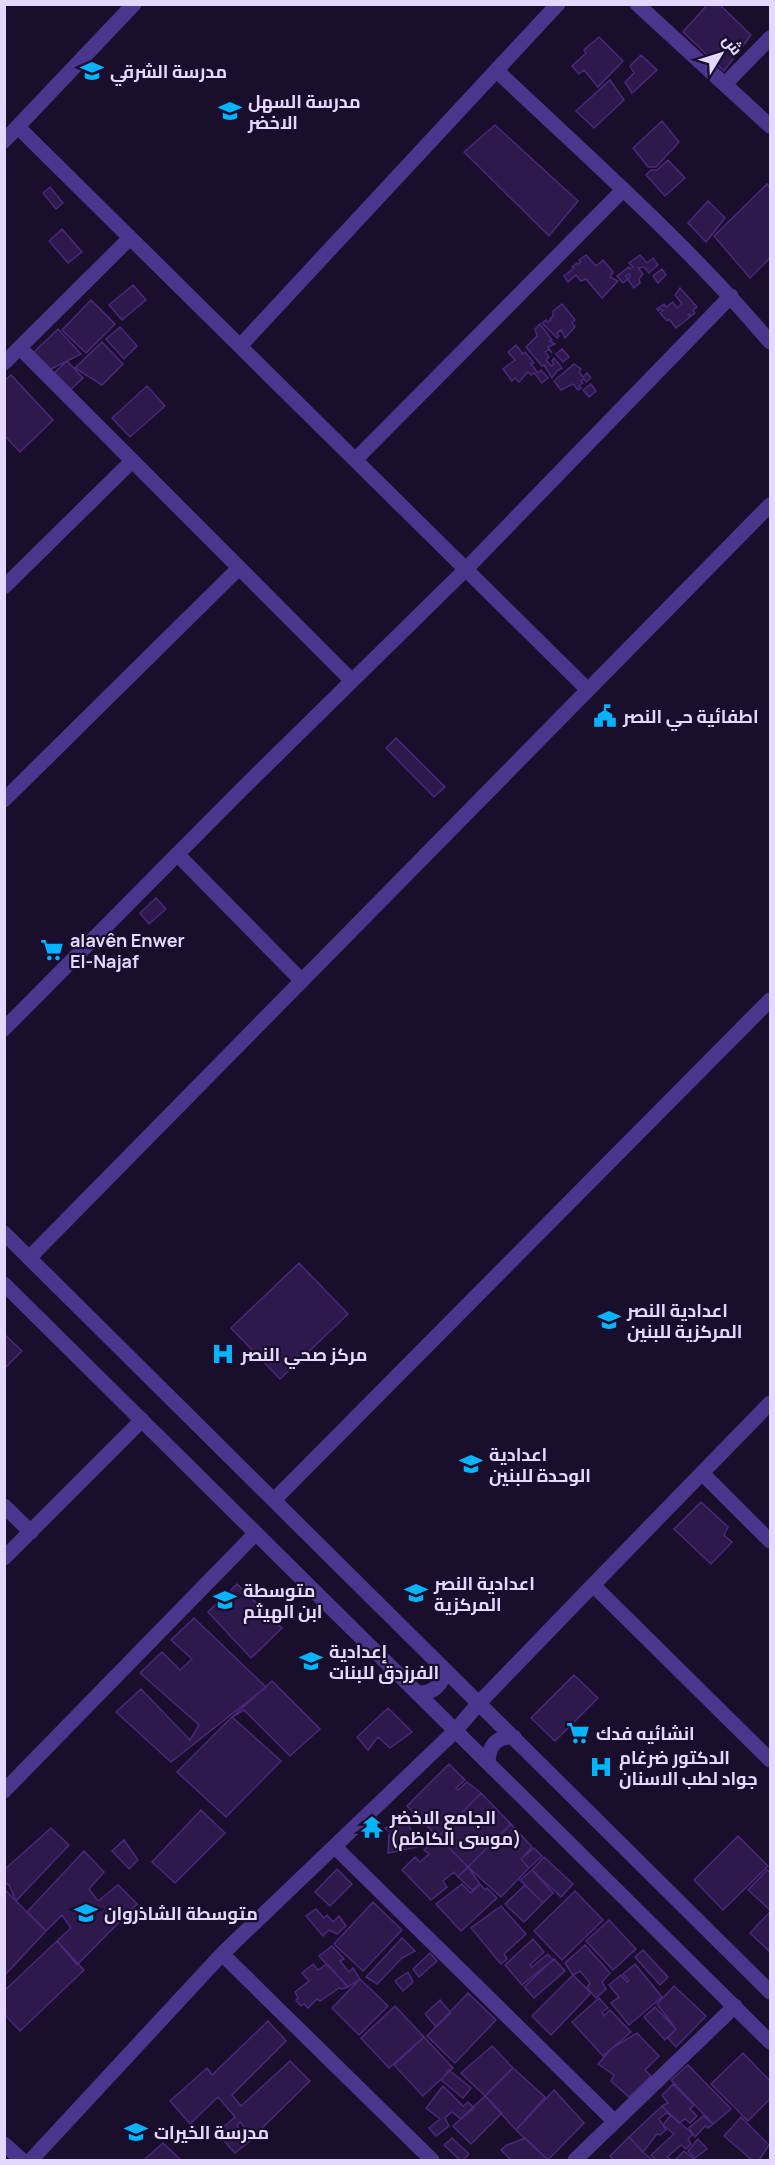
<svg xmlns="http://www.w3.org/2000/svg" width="775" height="2165" viewBox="0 0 775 2165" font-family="Manrope,Cairo,sans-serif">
	<rect width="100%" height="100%" fill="#190e2b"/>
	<path fill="#2e194d" stroke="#4a297b" stroke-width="1.5" d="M708 4H719L751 35 724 71 683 32Z
		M599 37 623 61 598 87 584 70 579 74 572 66 586 53 584 50Z
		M641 55 657 70 632 93 625 82 634 73 630 66Z
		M610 80 624 100 594 128 576 111Z
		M662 121 679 142 656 167H648L633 148Z
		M495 125 578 201 549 236 464 152Z
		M668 160 685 178 665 196 646 175 651 170H657Z
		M767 184 770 188V258L750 278 714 236Z
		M50 187 63 203 56 209 43 193Z
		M708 201 725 218 706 242 688 223Z
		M62 229 82 252 68 263 49 241Z
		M586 255 596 266 603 260 613 272 610 277 618 281 602 298 586 279 581 281 576 275 568 282 564 276 574 268 572 267 577 263 578 264 581 262 579 260Z
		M640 255 647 263 653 258 658 265 649 273 644 267 638 268 643 274 639 279 640 283 634 288 628 280 630 276 629 274 626 276 628 279 623 283 617 276 629 267 630 269 633 267 629 263Z
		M662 269 666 275 658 283 653 276Z
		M133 285 146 300 122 320 109 305Z
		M680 288 697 307 693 310 695 313 691 316 690 314 688 315 690 317 676 328 669 319 667 321 660 313 663 311 661 309 658 311 657 309 664 304 666 307 673 302 677 308 682 304 675 295Z
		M91 300 115 324 86 353 62 330Z
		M562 304 575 320 572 323 575 327 565 338 561 330 557 333 559 336 557 338 542 323 546 320 548 322 551 320 550 319 553 316V311Z
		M540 324 552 340 550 341 555 344 548 347 552 353 549 349 545 352 549 357 546 360 551 366 554 364 552 361 554 358 562 368 557 371 552 378 544 365 542 366 526 347 537 336 535 329Z
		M120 327 137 346 124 359 106 339Z
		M58 329 81 354 49 370 33 353Z
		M102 342 123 364 102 385 75 368Z
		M516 345 523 354 525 352 534 363 531 364 538 373 541 370 548 378 542 383 534 373 531 375 528 372 519 382 515 378 512 381 503 369 515 360 508 352Z
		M562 349 569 357 563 362 556 354Z
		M67 361 83 378 67 393 51 376Z
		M574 364 581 369 579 372 583 377 587 373 591 378 586 382 584 379 581 381 583 383 579 386 581 388 578 390 573 384 561 390 554 381Z
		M11 375 53 420 20 452 4 435V381Z
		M591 384 596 391 589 397 583 390Z
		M147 386 165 406 130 437 112 418Z
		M396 738 445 787 434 797 386 748Z
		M156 898 166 909 149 924 140 913Z
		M299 1263 348 1314 280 1379 231 1328Z
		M4 1334 22 1351 4 1369Z
		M701 1502 728 1527 724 1535 732 1542 711 1564 674 1529Z
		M237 1584 282 1628 251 1658 208 1612Z
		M194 1618 266 1687 171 1762 116 1712 141 1689 190 1740 199 1725 140 1673 162 1652 180 1670 192 1659 171 1640Z
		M574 1675 598 1698 555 1741 531 1718Z
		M272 1681 320 1729 290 1756 244 1710 232 1717Z
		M388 1708 412 1732 390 1748 378 1737 368 1750 357 1737Z
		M232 1717 281 1761 226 1817 177 1772Z
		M449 1764 465 1780 456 1788 458 1790 467 1782 481 1793 438 1837 407 1806Z
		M481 1793 511 1824 468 1867 438 1837Z
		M201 1810 225 1833 175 1883 152 1862Z
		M408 1822 417 1847 388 1853 389 1834 385 1828Z
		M511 1824 532 1847 521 1859 529 1868 501 1897 468 1867Z
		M51 1828 69 1845 16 1901 9 1885 4 1882V1870Z
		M738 1836 768 1866 723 1910 694 1880Z
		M438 1837 468 1867 458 1877 454 1872 443 1881 447 1887 431 1900 402 1870 415 1857 420 1862 429 1854 424 1850Z
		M124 1840 138 1860 129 1869 112 1851Z
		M534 1848 542 1856 529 1868 521 1859Z
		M84 1851 104 1872 89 1889 98 1901 118 1885 137 1904 77 1965 57 1941 71 1928 62 1915 46 1931 27 1912Z
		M544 1857 573 1884 561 1897 532 1870Z
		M468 1867 480 1884 472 1890 458 1877Z
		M337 1869 352 1884 330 1906 315 1892Z
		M532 1870 553 1893 543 1903 520 1880Z
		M767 1870 770 1872V1910L748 1890Z
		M462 1884 471 1893 480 1884 485 1890 487 1888 497 1898 461 1931 436 1904Z
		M525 1885 543 1903 524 1922 505 1904Z
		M4 1889 46 1931 4 1976Z
		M575 1891 603 1920 562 1960 534 1931Z
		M373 1902 402 1930 363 1971 334 1944Z
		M501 1906 526 1934 504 1954 507 1959 501 1964 471 1928Z
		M316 1909 324 1918 327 1915 333 1922 339 1916 346 1926 337 1934 329 1930 323 1936 306 1916Z
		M770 1912V1950L769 1951 750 1933Z
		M609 1920 636 1949 613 1970 586 1941Z
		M402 1938 415 1951 402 1958 377 1984 366 1977Z
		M533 1939 544 1952 530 1965 532 1967 548 1954 553 1960 522 1985 505 1965Z
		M57 1941 84 1970 20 2031 4 2014V1991Z
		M585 1945 610 1973 602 1982 606 1989 596 1998 587 1988 590 1983 580 1971 573 1975 565 1963Z
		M332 1946 344 1959 340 1961 349 1972 353 1968 360 1979 348 1987 319 1956Z
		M643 1950 668 1977 660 1985 635 1957Z
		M430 1953 437 1961 419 1977 413 1969Z
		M554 1959 565 1971 534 1998 524 1987Z
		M313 1964 318 1970 327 1964 348 1987 342 1989 339 1988 320 2001 317 1999 308 2008 304 2004 301 2006 296 2000 298 1998 295 1992 309 1981 302 1973Z
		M635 1964 662 1997 629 2025 611 2003 619 1997 609 1985 621 1975 627 1982 629 1981 623 1974Z
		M408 1972 413 1982 403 1991 395 1981Z
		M573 1975 591 1993 551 2035 532 2016Z
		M360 1979 388 2006 359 2035 332 2008Z
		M674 1986 706 2016 676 2047 668 2038 676 2029 657 2004Z
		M468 1993 496 2020 455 2063 427 2036Z
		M599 1998 608 2008 602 2012 604 2016 610 2010 631 2032 603 2056 572 2022Z
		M440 2000 451 2013 436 2027 425 2014Z
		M395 2006 424 2037 389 2068 361 2038Z
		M655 2007 676 2029 665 2040 644 2017Z
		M268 2021 286 2041 232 2095 241 2106 290 2061 310 2081 253 2137 240 2122 237 2126 250 2141 235 2153 217 2133 235 2117 218 2097 190 2124 170 2101 207 2068 212 2075Z
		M637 2033 659 2056 645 2070 651 2076 629 2097 611 2081 614 2075 598 2064 612 2048Z
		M424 2037 453 2068 423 2096 394 2065Z
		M492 2046 513 2068 485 2096 461 2073Z
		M743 2053 770 2081V2099L748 2121 711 2084Z
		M688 2065 731 2109 713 2124 671 2080Z
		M513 2068 545 2097 516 2130 485 2096Z
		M449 2070 471 2088 463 2098 441 2080Z
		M673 2084 694 2105 690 2109 697 2116 690 2123 685 2119 679 2123 662 2106 668 2103 662 2095Z
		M443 2086 463 2106 468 2102 474 2108 461 2119 452 2112 445 2118 449 2126 436 2136 429 2128 440 2119 426 2108Z
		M554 2090 584 2123 548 2160 516 2130Z
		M485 2096 502 2113 471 2144 453 2126Z
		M662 2106 671 2115 666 2113 659 2119 666 2130 660 2135 657 2134 643 2152 629 2137Z
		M671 2115 693 2134 688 2139 691 2144 686 2149 681 2145 667 2157 672 2160H656L651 2155 674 2134 663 2125Z
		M703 2116 713 2124 708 2128 705 2126 695 2137 689 2128Z
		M741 2117 769 2145 759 2160H752L724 2136Z
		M629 2137 643 2152 652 2160H614L610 2156Z
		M452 2138 469 2154 463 2160H460L444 2145Z
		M525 2138 548 2160H511L501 2150 507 2145Z
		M698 2139 707 2149 695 2158 688 2151Z
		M163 2143 181 2160H144Z
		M684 2151 695 2160H675Z"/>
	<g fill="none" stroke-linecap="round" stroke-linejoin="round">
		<path stroke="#4b368d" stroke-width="15" d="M637 4 770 126
			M497 71C590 159 687 244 770 342
			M725 84 770 38
			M18 127 588 690
			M4 141 134 4
			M240 346 558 4
			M20 348 352 681
			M4 363 130 238
			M355 460 623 190
			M4 587 132 461
			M4 800 239 568
			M177 854 302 981
			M4 1029 242 789 466 569 731 296
			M29 1258 770 505
			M702 1473 770 1541
			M274 1500 770 1000
			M4 1506 31 1532
			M4 1558 142 1420
			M593 1585 770 1760
			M4 1791 256 1533
			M335 1847 614 2121
			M222 1954 432 2160
			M4 2144 22 2160
			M31 2160 222 1954 455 1731 479 1703 593 1585 770 1403
			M575 2160 735 2006"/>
		<path stroke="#4b368d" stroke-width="15" d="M4 1233 770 1992
			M4 1284 770 2042
			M417 1693C433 1694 445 1684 443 1668
			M488 1762C489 1746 496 1736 514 1737"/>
	</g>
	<defs>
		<g id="school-bare" transform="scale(1.8)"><path d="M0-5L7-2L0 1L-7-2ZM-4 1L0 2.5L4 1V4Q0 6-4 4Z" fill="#04b4ff" stroke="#190e2b" stroke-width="2.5" paint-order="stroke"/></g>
		<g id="civic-bare" transform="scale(1.8)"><path d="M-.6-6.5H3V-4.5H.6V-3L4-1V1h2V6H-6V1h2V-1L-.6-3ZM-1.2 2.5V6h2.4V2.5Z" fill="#04b4ff" stroke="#190e2b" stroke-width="2.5" paint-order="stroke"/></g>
		<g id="supermarket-bare" transform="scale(1.8)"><path d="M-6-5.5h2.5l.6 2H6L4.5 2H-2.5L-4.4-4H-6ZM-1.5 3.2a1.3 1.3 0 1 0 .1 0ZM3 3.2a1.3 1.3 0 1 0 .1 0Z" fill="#04b4ff" stroke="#190e2b" stroke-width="2.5" paint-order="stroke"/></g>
		<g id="hospital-bare" transform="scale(1.8)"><path d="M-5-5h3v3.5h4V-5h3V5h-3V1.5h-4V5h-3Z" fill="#04b4ff" stroke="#190e2b" stroke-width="2.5" paint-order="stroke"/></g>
		<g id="temple-bare" transform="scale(1.8)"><path d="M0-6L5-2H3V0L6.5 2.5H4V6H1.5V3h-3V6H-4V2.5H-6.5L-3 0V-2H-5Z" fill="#04b4ff" stroke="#190e2b" stroke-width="2.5" paint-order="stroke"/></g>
	</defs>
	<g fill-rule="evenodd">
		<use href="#school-bare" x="92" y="71"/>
		<use href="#school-bare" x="230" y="111"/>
		<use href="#civic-bare" x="605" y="716"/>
		<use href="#supermarket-bare" x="52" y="950"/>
		<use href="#school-bare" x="609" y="1320"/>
		<use href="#hospital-bare" x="223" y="1354"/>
		<use href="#school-bare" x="471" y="1464"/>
		<use href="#school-bare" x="416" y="1593"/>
		<use href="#school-bare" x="225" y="1600"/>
		<use href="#school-bare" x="311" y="1661"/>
		<use href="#supermarket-bare" x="578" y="1733"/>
		<use href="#hospital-bare" x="601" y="1767"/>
		<use href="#temple-bare" x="372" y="1827"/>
		<use href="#school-bare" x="86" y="1913"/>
		<use href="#school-bare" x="136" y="2132"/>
	</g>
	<g text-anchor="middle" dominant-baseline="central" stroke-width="4.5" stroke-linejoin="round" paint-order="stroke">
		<g font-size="18" font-weight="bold" fill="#e4d8ff" stroke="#190e2b" text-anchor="start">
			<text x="110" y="71">مدرسة الشرقي</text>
			<text x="248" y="101">مدرسة السهل<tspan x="248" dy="21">الاخضر</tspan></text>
			<text x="623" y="716">اطفائية حي النصر</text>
			<text x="70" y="940">alavên Enwer<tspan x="70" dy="21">El-Najaf</tspan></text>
			<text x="627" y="1310">اعدادية النصر<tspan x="627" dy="21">المركزية للبنين</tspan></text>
			<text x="241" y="1354">مركز صحي النصر</text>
			<text x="489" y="1454">اعدادية<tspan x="489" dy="21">الوحدة للبنين</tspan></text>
			<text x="434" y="1583">اعدادية النصر<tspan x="434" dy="21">المركزية</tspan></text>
			<text x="243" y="1590">متوسطة<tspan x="243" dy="21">ابن الهيثم</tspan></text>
			<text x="329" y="1651">إعدادية<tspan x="329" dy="21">الفرزدق للبنات</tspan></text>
			<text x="596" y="1733">انشائيه فدك</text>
			<text x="619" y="1757">الدكتور ضرغام<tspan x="619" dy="21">جواد لطب الاسنان</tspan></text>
			<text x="390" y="1817">الجامع الاخضر<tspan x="390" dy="21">(موسى الكاظم)</tspan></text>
			<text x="104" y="1913">متوسطة الشاذروان</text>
			<text x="154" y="2132">مدرسة الخيرات</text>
		</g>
	</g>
	<rect width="775" height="2165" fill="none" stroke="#e4d8ff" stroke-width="12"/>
	<g transform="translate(721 54) rotate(52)" stroke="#190e2b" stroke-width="4.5" paint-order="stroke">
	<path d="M0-4.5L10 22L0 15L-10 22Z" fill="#e4d8ff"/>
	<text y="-9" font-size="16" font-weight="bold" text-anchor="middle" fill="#e4d8ff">ش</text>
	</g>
</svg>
